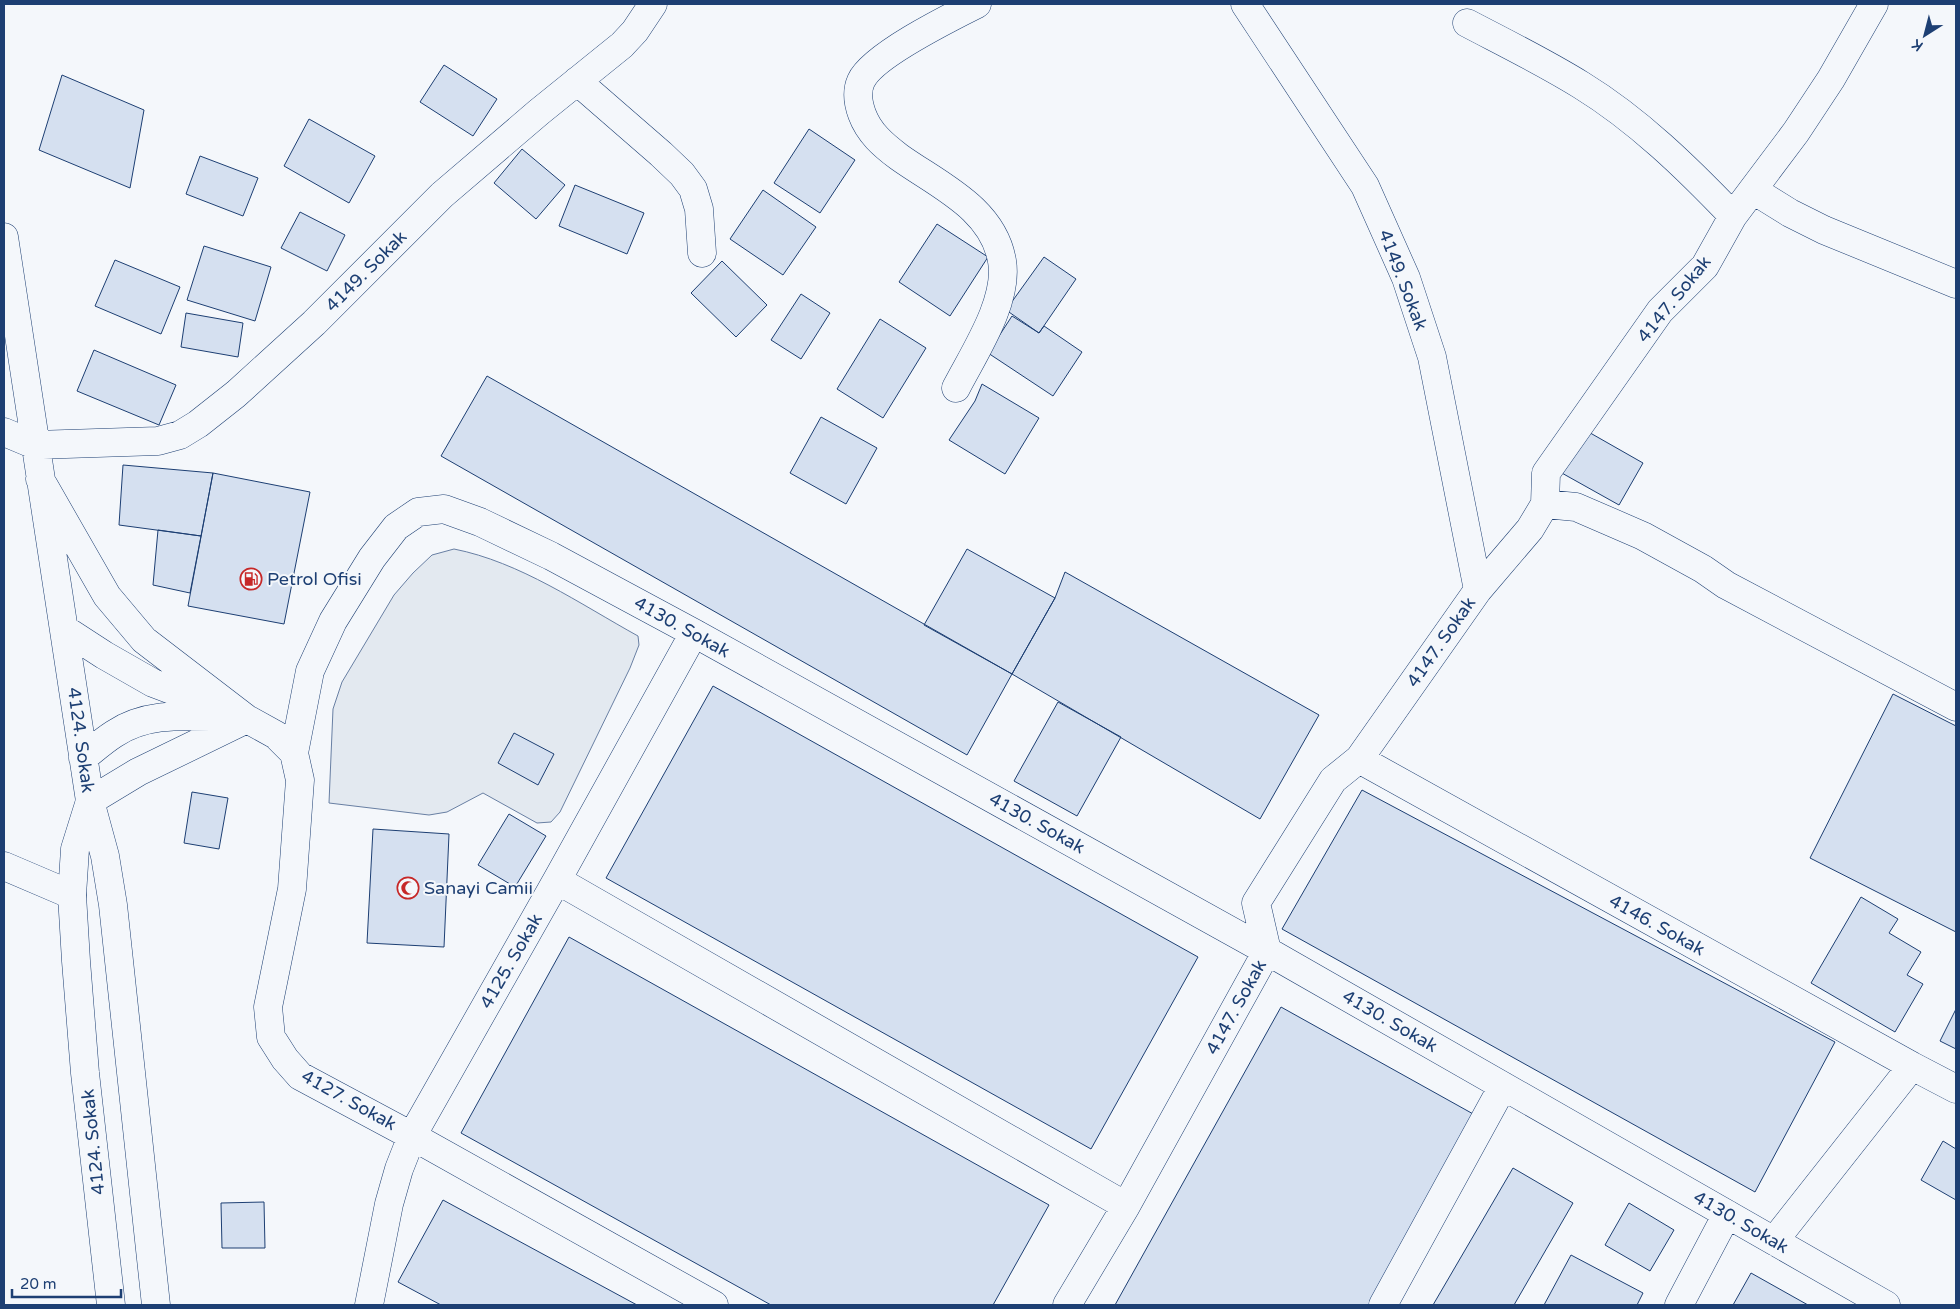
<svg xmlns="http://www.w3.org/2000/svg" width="1960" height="1309" viewBox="0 0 1960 1309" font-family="'Varela Round',sans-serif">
	<rect width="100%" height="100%" fill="#f4f7fb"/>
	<path fill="#e3e9f0" stroke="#687fa3" d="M454 549C520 562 580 604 638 636L639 645 630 668 560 812 551 822 537 823 483 793 447 812 429 815 329 803 333 709 342 682 394 595 413 573 432 555Z"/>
	<path fill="#d5e0f0" stroke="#1d3f73" d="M444 65 497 99 473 136 420 102Z
		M62 75 144 110 130 188 39 150Z
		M309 119 375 156 349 203 284 166Z
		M809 129 855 160 820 213 774 183Z
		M522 149 565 185 536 219 494 183Z
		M200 156 258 178 243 216 186 194Z
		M575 185 644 213 627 254 559 226Z
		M763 190 816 227 783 275 730 239Z
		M300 212 345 235 327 271 281 248Z
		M937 224 988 257 950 316 899 282Z
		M204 246 271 267 255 321 187 300Z
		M1044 257 1076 279 1039 333 1006 310Z
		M115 260 180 287 161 334 95 306Z
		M722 261 767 305 736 337 691 293Z
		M801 294 830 313 801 359 771 340Z
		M186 313 243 323 238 357 181 347Z
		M1012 316 1039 333 1044 326 1082 352 1053 396 988 353Z
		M880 319 926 348 883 418 837 389Z
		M94 350 176 385 159 425 77 391Z
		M487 376 1012 674 967 755 441 456Z
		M982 384 1039 418 1005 474 949 440 975 401Z
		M821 417 877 448 846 504 790 473Z
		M1585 430 1643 463 1619 505 1560 472Z
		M123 465 213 473 201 536 119 525Z
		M213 473 310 492 284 624 188 606Z
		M158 530 201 536 190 593 153 585Z
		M967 549 1055 598 1012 674 924 625Z
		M1065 572 1319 715 1260 819 1012 674 1055 598Z
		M713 686 1198 957 1091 1149 606 878Z
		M1893 694 1956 726V932L1810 858Z
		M1058 702 1121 737 1077 816 1014 781Z
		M514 733 554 754 538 785 498 763Z
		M1362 790 1835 1042 1755 1192 1282 929Z
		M192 792 228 798 219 849 184 843Z
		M509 814 546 836 515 887 478 865Z
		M373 829 449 834 444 947 367 943Z
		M1861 897 1898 919 1889 933 1921 952 1907 975 1923 984 1895 1032 1811 983Z
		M569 937 1049 1205 993 1305H771L461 1133Z
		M1281 1007 1475 1115 1369 1305H1115Z
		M1956 1009V1049L1940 1041Z
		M1943 1141 1956 1149V1200L1921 1180Z
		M1513 1168 1573 1203 1514 1305H1433Z
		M443 1200 637 1305H441L398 1282Z
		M264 1202 265 1248H222L221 1203Z
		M1629 1203 1674 1230 1650 1271 1605 1245Z
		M1571 1255 1643 1293 1637 1305H1544Z
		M1751 1273 1808 1305H1733Z"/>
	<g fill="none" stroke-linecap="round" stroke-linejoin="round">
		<g stroke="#1d3f73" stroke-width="29">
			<path id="minor" d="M1245 4 1365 186 1406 278 1432 357 1478 590
				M1467 23C1505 43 1544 62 1581 85 1638 120 1687 168 1733 216
				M577 81 661 154 682 174 693 189 699 209 702 253
				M1753 190 1790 213 1824 230 1956 284
				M4 237 90 801 138 772 247 719
				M956 388C974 353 1009 301 1002 261 993 208 938 185 899 157 883 145 869 133 862 114 858 103 856 92 861 81 872 56 951 17 977 4
				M4 432 35 445 158 441 180 435 198 424 236 394 314 323 442 195 539 112 622 45 635 31 653 4
				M40 479 107 596 144 640 247 719 276 735 294 753 300 780 292 889 268 1007 271 1037 285 1059 300 1076 412 1136 714 1305
				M1545 504 1576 507 1643 536 1703 569 1726 585 1956 707
				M64 629 104 655 153 683 219 708
				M294 753 310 671 333 621 372 558 396 527 418 512 444 509 480 522 551 556 694 633 1267 951 1886 1305
				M83 758C93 750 103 741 114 734 147 712 185 716 223 717
				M1359 759 1912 1066 1956 1089
				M4 866 72 895
				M557 880 1126 1206
				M1774 1241 1912 1066
				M369 1305 389 1204 399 1169 412 1136 557 880 694 633
				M1067 1305 1126 1206 1267 951 1256 903 1333 780 1359 759 1478 590 1530 529 1545 504 1546 473 1660 311 1705 266 1733 216 1796 132 1831 79 1874 4
				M1383 1305 1503 1086
				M1679 1305 1727 1214"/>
		</g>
		<g stroke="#1d3f73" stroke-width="29">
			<path id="major" d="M90 801 105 856 113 905 156 1305
				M90 801 75 849 72 895 76 961 85 1073 111 1305"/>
		</g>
		<use href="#minor" stroke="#f4f7fb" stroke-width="28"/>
		<use href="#major" stroke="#f4f7fb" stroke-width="28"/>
	</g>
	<defs>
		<g id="fuel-ring" transform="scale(1.125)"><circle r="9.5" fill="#f4f7fb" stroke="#c62828" stroke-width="1.5"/><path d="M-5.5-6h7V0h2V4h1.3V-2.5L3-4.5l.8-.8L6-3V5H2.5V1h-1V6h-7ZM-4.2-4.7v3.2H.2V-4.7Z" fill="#c62828"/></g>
		<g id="mosque-ring" transform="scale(1.125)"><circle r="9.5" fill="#f4f7fb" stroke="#c62828" stroke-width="1.5"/><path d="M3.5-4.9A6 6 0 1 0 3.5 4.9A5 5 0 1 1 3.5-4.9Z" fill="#c62828"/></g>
	</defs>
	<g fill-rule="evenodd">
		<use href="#fuel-ring" x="251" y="579"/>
		<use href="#mosque-ring" x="408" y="888"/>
	</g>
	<g text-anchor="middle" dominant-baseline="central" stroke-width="4" stroke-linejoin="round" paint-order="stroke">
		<g font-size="18" fill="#1d3f73" stroke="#f4f7fb">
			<text transform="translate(366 271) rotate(-45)">4149. Sokak</text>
			<text transform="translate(1403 280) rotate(69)">4149. Sokak</text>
			<text transform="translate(1674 299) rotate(-51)">4147. Sokak</text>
			<text transform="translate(682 627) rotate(29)">4130. Sokak</text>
			<text transform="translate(1441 642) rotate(-55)">4147. Sokak</text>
			<text transform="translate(81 740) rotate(82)">4124. Sokak</text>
			<text transform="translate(1037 823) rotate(29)">4130. Sokak</text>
			<text transform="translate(1657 925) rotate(29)">4146. Sokak</text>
			<text transform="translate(511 961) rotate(-60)">4125. Sokak</text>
			<text transform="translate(1236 1007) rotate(-61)">4147. Sokak</text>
			<text transform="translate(1390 1021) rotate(30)">4130. Sokak</text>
			<text transform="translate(349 1100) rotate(29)">4127. Sokak</text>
			<text transform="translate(93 1142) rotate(-96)">4124. Sokak</text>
			<text transform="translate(1741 1222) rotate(30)">4130. Sokak</text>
		</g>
		<g font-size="18" fill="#1d3f73" stroke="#f4f7fb" text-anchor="start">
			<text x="267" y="579">Petrol Ofisi</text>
			<text x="424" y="888">Sanayi Camii</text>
		</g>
	</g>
	<rect width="1960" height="1309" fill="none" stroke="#1d3f73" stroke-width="10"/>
	<g transform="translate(1925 35) rotate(216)" stroke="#f4f7fb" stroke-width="4" paint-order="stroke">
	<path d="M0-4L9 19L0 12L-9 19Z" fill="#1d3f73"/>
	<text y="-8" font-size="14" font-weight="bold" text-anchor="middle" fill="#1d3f73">K</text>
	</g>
	<path d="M12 1289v8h109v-8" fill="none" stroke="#1d3f73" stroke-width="2.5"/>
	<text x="20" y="1289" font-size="15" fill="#1d3f73" stroke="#f4f7fb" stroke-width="4" paint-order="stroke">20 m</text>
</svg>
